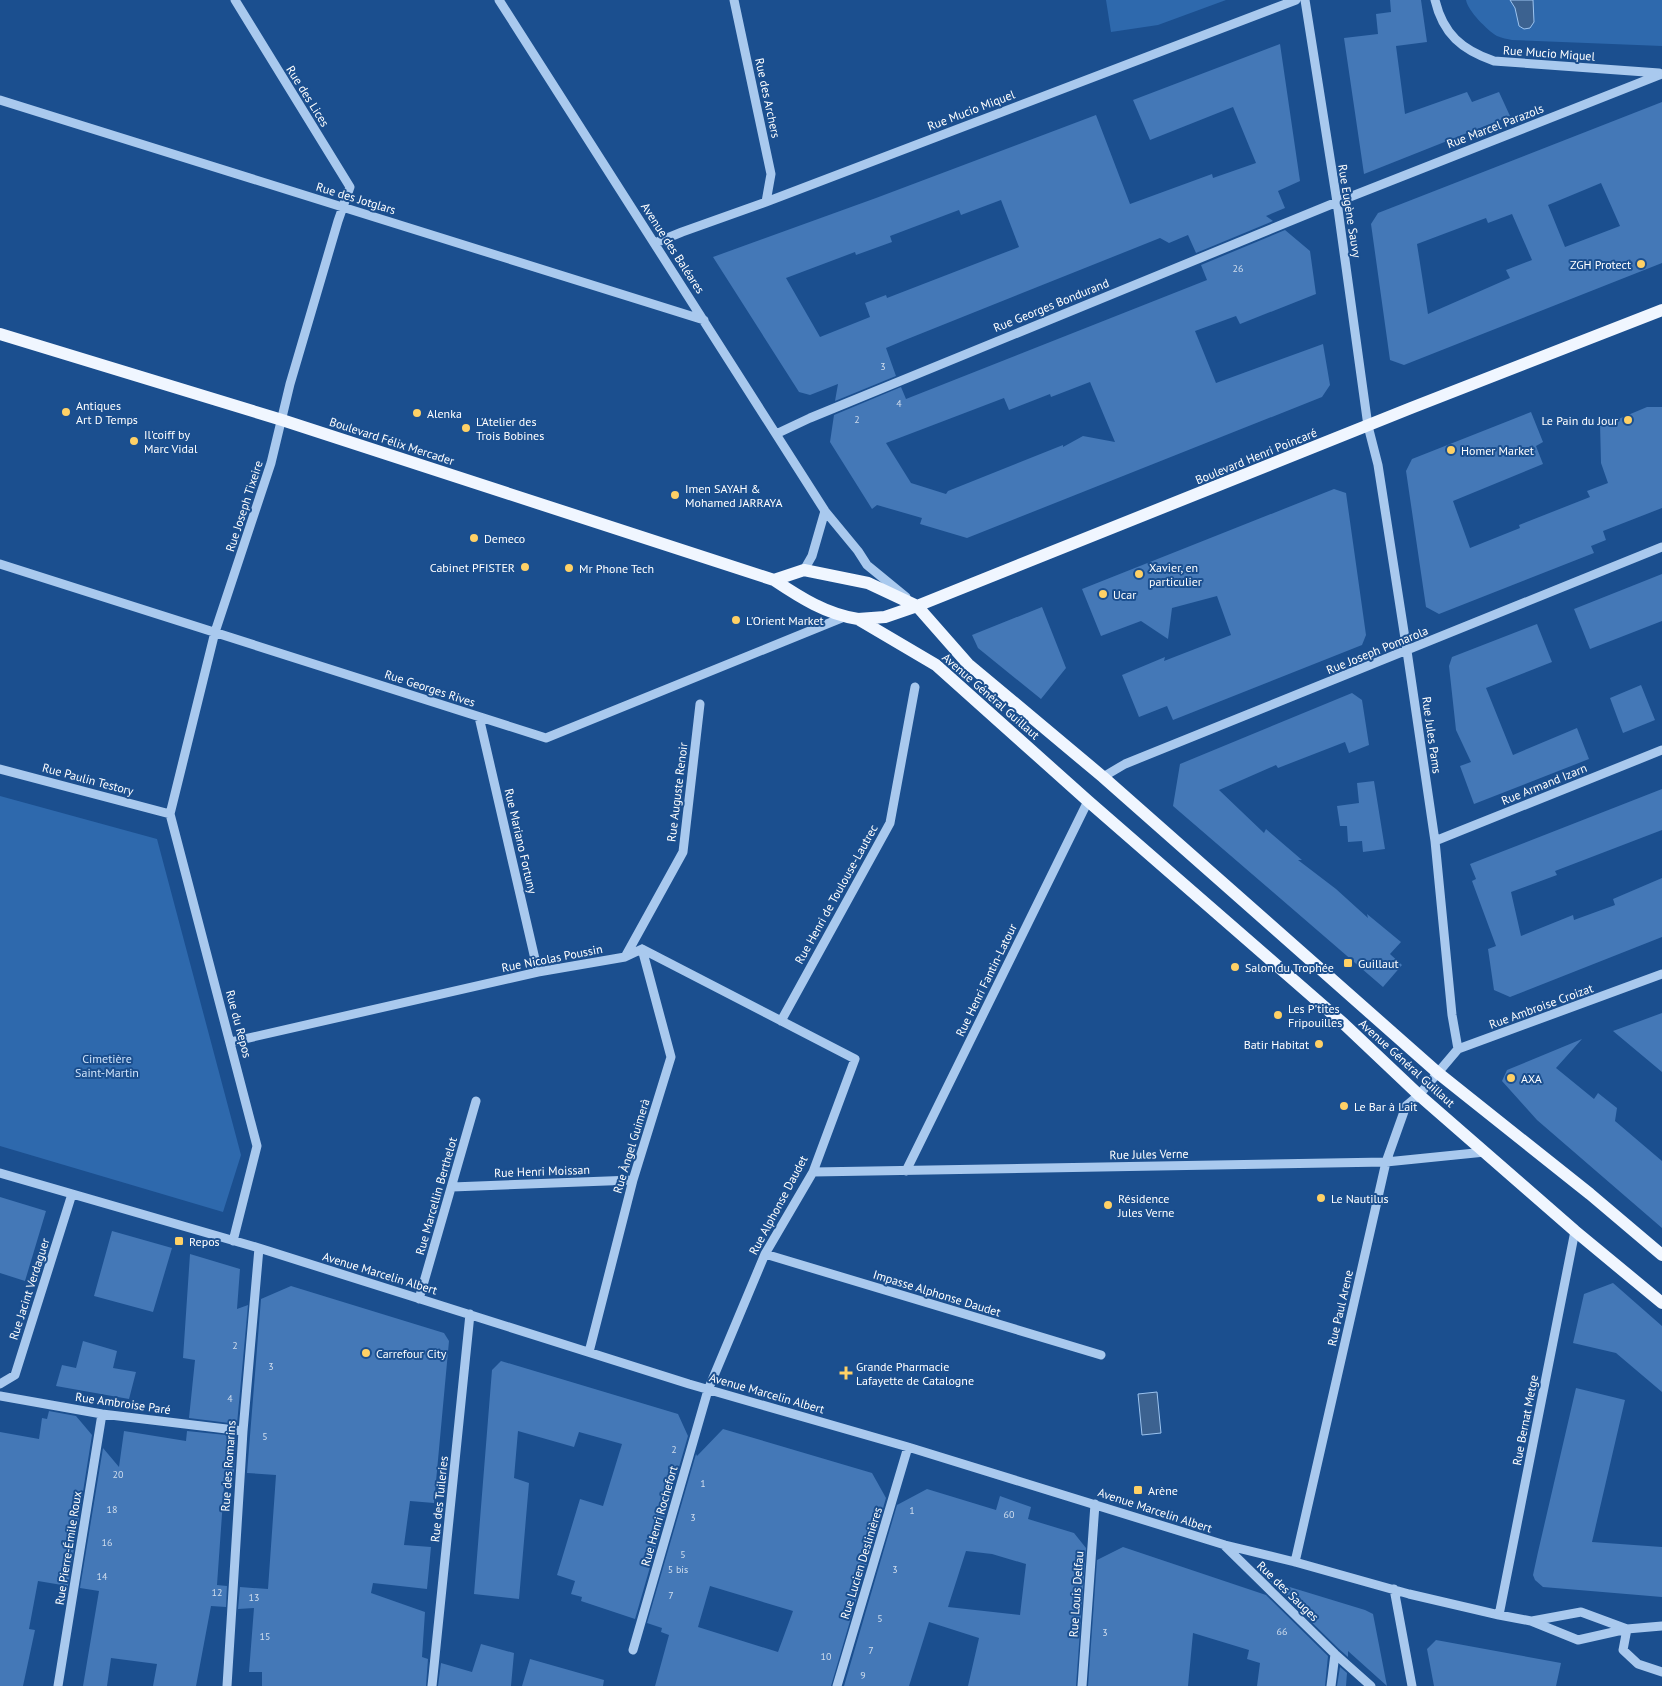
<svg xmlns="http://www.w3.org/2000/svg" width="1662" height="1686" viewBox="0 0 1662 1686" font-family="'PT Sans',sans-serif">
	<rect width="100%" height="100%" fill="#1b4f8f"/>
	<path fill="#2e69ad" d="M1106 0H1226L1158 25 1111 32Z
		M1466 0H1662V46L1512 40C1508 39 1501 38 1497 36 1487 30 1468 11 1466 0Z
		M0 796 157 839 241 1155 223 1212 0 1146Z"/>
	<path fill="#3c6290" stroke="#9cc4f0" d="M1510 0H1533L1534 22 1530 28 1524 29 1519 26 1515 8Z
		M1157 1392 1161 1433 1142 1435 1138 1394Z"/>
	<path fill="#4478b7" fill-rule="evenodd" d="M1390 0H1421L1427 42 1396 46 1405 114 1467 92 1472 102 1499 92 1510 116 1364 174 1344 38 1378 34 1376 14 1391 12Z
		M1280 44 1300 181 1278 191 1285 208 1266 216 1273 221 1196 253 1188 235 1169 243 1160 238 905 340 886 348 896 376 835 401 838 384 810 395 799 392 713 257 876 198 1096 115 1130 204 1212 174 1213 178 1256 163 1233 107 1150 140 1133 100ZM1001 200 1019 247 887 298 886 295 865 303 870 317 820 337 786 278 855 252 856 255 892 242 890 236 959 210 961 215Z
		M1662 102V263L1404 365 1390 360 1371 224 1378 213ZM1601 183 1620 226 1565 247 1548 205ZM1512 214 1532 260 1506 270 1510 278 1428 314 1417 244 1486 218 1488 223Z
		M1285 230 1310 251 1316 294 1240 324 1236 316 1195 331 1216 383 1323 344 1330 385 1322 397 967 538 920 524 922 518 877 505 872 509 830 442 834 415 901 387 906 399 1207 280 1201 265ZM1090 382 1115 442 1083 436 1063 447V445L948 491 946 494 911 483 886 443 1004 398 1009 410 1050 394 1051 397Z
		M1647 407H1662V508L1603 531 1606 540 1591 546 1594 553 1439 614 1426 607 1406 471 1412 459 1531 412 1543 442 1536 446 1543 464 1453 501 1470 548 1520 528 1519 525 1590 497 1587 491 1608 483 1601 463 1600 423H1609Z
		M1334 489 1346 493 1366 635 1362 645 1173 720 1167 706 1139 717 1122 675 1165 657 1164 661 1231 635 1217 596 1172 608 1168 639 1141 621 1101 636 1082 589Z
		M1662 574V621L1590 649 1574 609Z
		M1042 607 1066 668 1041 699 978 648 972 635Z
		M1537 624 1552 662 1486 688 1513 755 1577 728 1589 759 1474 804 1460 766 1471 762 1456 730 1449 666 1452 657Z
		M1641 685 1655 720 1623 733 1610 698Z
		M1352 693 1362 700 1369 745 1349 753 1345 742 1278 768 1276 765 1219 790 1264 833 1266 829 1302 860H1298L1336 889 1368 918 1367 914 1401 942 1390 954 1402 965 1383 987 1173 806 1180 764Z
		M1374 781 1385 849 1363 852 1362 841 1348 842 1347 826H1340L1337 806 1359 803 1357 783Z
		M1662 789V830L1555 871 1557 875 1511 892 1521 936 1573 915 1574 920 1615 905 1613 899 1662 878V937L1510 997 1494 990 1488 949 1496 946 1472 881 1476 879 1470 864Z
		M1662 1013V1072L1613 1031Z
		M1582 1039 1556 1068 1594 1099 1598 1093 1617 1108 1615 1121 1662 1161V1228L1537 1120 1502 1081 1507 1070Z
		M0 1197 46 1211 25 1281 0 1273Z
		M112 1231 172 1248 153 1312 94 1296Z
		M190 1254 240 1269 237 1309 248 1305 237 1424 189 1418 195 1360 183 1358Z
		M1613 1283 1662 1326V1392L1616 1353 1573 1343 1584 1294Z
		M291 1286 444 1333 449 1341 434 1503 410 1501 404 1545 431 1547 427 1589 373 1583 371 1593 425 1612 422 1657 428 1659 426 1686H262V1672H249L254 1608 238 1609 240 1587 268 1589 276 1475 247 1473 261 1299Z
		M83 1341 117 1351 113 1368 136 1372 129 1399 56 1386 62 1365 76 1368Z
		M501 1361 678 1414 688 1436 635 1619 581 1601 582 1597 571 1594 575 1581 557 1575 580 1499 603 1506 622 1444 579 1432 574 1447 518 1431 514 1478 529 1483 519 1599 474 1594 492 1370Z
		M1576 1388 1625 1400 1592 1542 1662 1547V1597L1543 1587 1535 1580 1533 1575 1538 1552Z
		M49 1411 76 1416 92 1435 68 1586 38 1581 29 1629 35 1630 23 1686H0V1432L39 1439 42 1418 47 1419Z
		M723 1429 872 1473 886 1498 831 1686H655L669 1635 661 1632 662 1628 647 1623 696 1454 697 1456ZM710 1586 793 1611 778 1652 698 1627Z
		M124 1431 186 1441 187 1431 236 1436 234 1473 225 1472 217 1585 227 1586 226 1607 211 1606 196 1686H153L157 1664 111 1658 107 1686H83L99 1591 80 1588 103 1448 119 1467Z
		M927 1489 996 1510 1000 1496 1031 1507 1028 1519 1074 1533 1086 1548 1076 1686H968L979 1638 929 1622 909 1686H844L897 1505ZM966 1551 992 1554 1026 1564 1020 1615 948 1607Z
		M1123 1547 1266 1595 1328 1656 1325 1686H1257L1260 1663 1247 1659 1249 1650 1193 1633 1188 1686H1088L1097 1560Z
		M1270 1581 1365 1610 1373 1614 1387 1686 1348 1651V1657L1339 1649 1293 1604 1298 1606Z
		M1436 1640 1561 1663 1556 1686H1434L1427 1649Z
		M481 1644 514 1653 511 1686H438L441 1663 472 1672Z
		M530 1659 604 1680 603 1686H522Z
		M1340 1667 1347 1673 1346 1686H1337Z"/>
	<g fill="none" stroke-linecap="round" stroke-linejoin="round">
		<path stroke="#a9c9ee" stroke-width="9" d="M499 0 825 511 858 551 867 565 906 597
			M734 0 771 174 766 202
			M1305 0 1337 202 1368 426 1378 465 1407 651 1435 841 1452 1015 1458 1049
			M1435 0C1443 34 1462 50 1494 61L1659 73
			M0 100 704 320
			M655 243 682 232 766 202 1296 0
			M776 434 810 418 1337 202 1662 74
			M0 564 546 738 844 617
			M804 570 812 556 825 511
			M479 717 538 972
			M0 769 170 814
			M1103 777 1125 764 1662 547
			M1435 841 1662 750
			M625 957 683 852 700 704
			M781 1021 890 823 915 687
			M231 1042 538 972 625 957 642 949
			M906 1171 1088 801
			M813 1172 1386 1162 1485 1152
			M0 1173 259 1248 689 1384 908 1447 1225 1545 1295 1562 1409 1594 1499 1615 1531 1621 1578 1640 1627 1629 1662 1626
			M452 1187 633 1180
			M233 1241 257 1146 170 814 215 632 271 463 290 384 338 221 350 187 235 0
			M765 1254 1101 1355
			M419 1299 476 1101
			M589 1352 633 1180 671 1057 642 949
			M0 1384 15 1375 72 1194
			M0 1396 102 1414 243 1431
			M1225 1546 1335 1654 1371 1686
			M1295 1562 1386 1162 1406 1106 1419 1095 1458 1049 1662 974
			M1394 1589 1412 1686
			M1499 1615 1575 1231
			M1532 1621 1581 1612 1627 1629
			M1627 1629 1623 1650 1638 1664 1662 1672
			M633 1650 708 1390 765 1254 813 1172 855 1059 642 949
			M58 1686 102 1414
			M227 1686 243 1431 259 1248
			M432 1686 470 1314
			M837 1686 908 1447
			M1082 1686 1095 1504
			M1331 1686 1335 1654"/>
		<path stroke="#f0f6ff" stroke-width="12" d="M0 334 282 420 774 580C801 598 826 614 858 619L936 665 1088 801 1344 1024 1419 1095 1575 1231 1662 1303
			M774 580 804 570 868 583 917 606 968 664 1103 777 1438 1073 1590 1194 1662 1255
			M858 619 885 617 917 606 1411 408 1662 310"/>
	</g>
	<g fill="#ffd166" stroke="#1b4f8f" stroke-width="2">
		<circle cx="1641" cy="264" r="5"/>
		<circle cx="66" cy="412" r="5"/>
		<circle cx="417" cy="413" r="5"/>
		<circle cx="1628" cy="420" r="5"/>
		<circle cx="466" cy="428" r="5"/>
		<circle cx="134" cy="441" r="5"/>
		<circle cx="1451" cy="450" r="5"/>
		<circle cx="675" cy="495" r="5"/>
		<circle cx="474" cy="538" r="5"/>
		<circle cx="525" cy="567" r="5"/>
		<circle cx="569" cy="568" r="5"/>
		<circle cx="1139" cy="574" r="5"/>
		<circle cx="1103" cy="594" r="5"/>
		<circle cx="736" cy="620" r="5"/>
		<rect x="1343" y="958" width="10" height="10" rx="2.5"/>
		<circle cx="1235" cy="967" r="5"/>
		<circle cx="1278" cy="1015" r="5"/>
		<circle cx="1319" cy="1044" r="5"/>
		<circle cx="1511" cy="1078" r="5"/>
		<circle cx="1344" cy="1106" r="5"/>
		<circle cx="1321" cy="1198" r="5"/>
		<circle cx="1108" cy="1205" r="5"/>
		<rect x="174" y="1236" width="10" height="10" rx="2.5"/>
		<circle cx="366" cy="1353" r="5"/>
		<path d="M843.5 1365.5h5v5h5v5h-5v5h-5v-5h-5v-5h5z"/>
		<rect x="1133" y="1485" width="10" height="10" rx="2.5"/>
	</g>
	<g text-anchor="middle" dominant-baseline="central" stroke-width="4" stroke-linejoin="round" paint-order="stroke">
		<g font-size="10" fill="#d0dded">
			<text x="1238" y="268">26</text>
			<text x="883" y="366">3</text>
			<text x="899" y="403">4</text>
			<text x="857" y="419">2</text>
			<text x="235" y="1345">2</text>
			<text x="271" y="1366">3</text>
			<text x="230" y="1398">4</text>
			<text x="265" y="1436">5</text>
			<text x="674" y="1449">2</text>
			<text x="118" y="1474">20</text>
			<text x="703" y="1483">1</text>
			<text x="112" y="1509">18</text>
			<text x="912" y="1510">1</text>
			<text x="1009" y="1514">60</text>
			<text x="693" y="1517">3</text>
			<text x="107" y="1542">16</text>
			<text x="683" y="1554">5</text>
			<text x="678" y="1569">5 bis</text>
			<text x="895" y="1569">3</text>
			<text x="102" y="1576">14</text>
			<text x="217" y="1592">12</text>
			<text x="671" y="1595">7</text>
			<text x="254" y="1597">13</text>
			<text x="880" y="1618">5</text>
			<text x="1282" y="1631">66</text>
			<text x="1105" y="1632">3</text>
			<text x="265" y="1636">15</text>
			<text x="871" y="1650">7</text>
			<text x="826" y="1656">10</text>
			<text x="863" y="1675">9</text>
		</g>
		<g font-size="12" fill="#fff" stroke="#1b4f8f">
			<text transform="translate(1549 53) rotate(4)">Rue Mucio Miquel</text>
			<text transform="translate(308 96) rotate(58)">Rue des Lices</text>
			<text transform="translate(768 98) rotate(78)">Rue des Archers</text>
			<text transform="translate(971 110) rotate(-21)">Rue Mucio Miquel</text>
			<text transform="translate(1495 126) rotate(-21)">Rue Marcel Parazols</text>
			<text transform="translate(356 198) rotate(17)">Rue des Jotglars</text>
			<text transform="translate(1350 211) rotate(81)">Rue Eugène Sauvy</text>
			<text transform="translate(673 248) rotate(57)">Avenue des Baléares</text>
			<text transform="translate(1051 305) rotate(-22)">Rue Georges Bondurand</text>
			<text transform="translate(392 441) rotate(18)">Boulevard Félix Mercader</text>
			<text transform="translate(1256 456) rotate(-22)">Boulevard Henri Poincaré</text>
			<text transform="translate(244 506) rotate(-72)">Rue Joseph Tixeire</text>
			<text transform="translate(1377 650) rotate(-22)">Rue Joseph Pomarola</text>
			<text transform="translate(430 688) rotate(18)">Rue Georges Rives</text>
			<text transform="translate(991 696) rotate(41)">Avenue Général Guillaut</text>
			<text transform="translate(1432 735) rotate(82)">Rue Jules Pams</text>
			<text transform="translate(88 779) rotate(15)">Rue Paulin Testory</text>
			<text transform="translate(1544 784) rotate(-22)">Rue Armand Izarn</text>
			<text transform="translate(677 792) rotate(-83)">Rue Auguste Renoir</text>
			<text transform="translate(521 841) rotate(77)">Rue Mariano Fortuny</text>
			<text transform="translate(836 894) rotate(-61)">Rue Henri de Toulouse-Lautrec</text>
			<text transform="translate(552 958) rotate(-11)">Rue Nicolas Poussin</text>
			<text transform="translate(986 980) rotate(-64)">Rue Henri Fantin-Latour</text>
			<text transform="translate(1541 1006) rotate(-20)">Rue Ambroise Croizat</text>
			<text transform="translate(239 1024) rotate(75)">Rue du Repos</text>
			<text transform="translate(1407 1063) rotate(42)">Avenue Général Guillaut</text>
			<text transform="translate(631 1146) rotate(-73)">Rue Àngel Guimerà</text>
			<text transform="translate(1149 1154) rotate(-1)">Rue Jules Verne</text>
			<text transform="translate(542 1171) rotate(-2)">Rue Henri Moissan</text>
			<text transform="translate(436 1196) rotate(-74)">Rue Marcellin Berthelot</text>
			<text transform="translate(778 1205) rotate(-62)">Rue Alphonse Daudet</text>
			<text transform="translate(380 1273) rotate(17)">Avenue Marcelin Albert</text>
			<text transform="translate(29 1289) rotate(-72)">Rue Jacint Verdaguer</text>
			<text transform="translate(937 1293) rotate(17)">Impasse Alphonse Daudet</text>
			<text transform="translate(1340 1308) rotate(-77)">Rue Paul Arene</text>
			<text transform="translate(767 1393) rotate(16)">Avenue Marcelin Albert</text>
			<text transform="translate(123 1403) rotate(8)">Rue Ambroise Paré</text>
			<text transform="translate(1525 1420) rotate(-79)">Rue Bernat Metge</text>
			<text transform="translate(228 1466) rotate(-86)">Rue des Romarins</text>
			<text transform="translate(439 1499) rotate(-84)">Rue des Tuileries</text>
			<text transform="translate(1155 1510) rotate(18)">Avenue Marcelin Albert</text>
			<text transform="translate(659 1516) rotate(-74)">Rue Henri Rochefort</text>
			<text transform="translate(68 1548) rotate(-81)">Rue Pierre-Émile Roux</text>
			<text transform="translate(861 1563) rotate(-73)">Rue Lucien Deslinières</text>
			<text transform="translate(1288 1591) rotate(44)">Rue des Sauges</text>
			<text transform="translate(1076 1594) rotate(-86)">Rue Louis Delfau</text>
		</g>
		<g font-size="12" fill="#fff" stroke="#1b4f8f" text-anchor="start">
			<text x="1631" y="264" text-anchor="end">ZGH Protect</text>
			<text x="76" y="405">Antiques<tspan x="76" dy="14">Art D Temps</tspan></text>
			<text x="427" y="413">Alenka</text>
			<text x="1618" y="420" text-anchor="end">Le Pain du Jour</text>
			<text x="476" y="421">L'Atelier des<tspan x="476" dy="14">Trois Bobines</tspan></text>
			<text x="144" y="434">Il'coiff by<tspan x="144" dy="14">Marc Vidal</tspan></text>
			<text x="1461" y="450">Homer Market</text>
			<text x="685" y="488">Imen SAYAH &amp;<tspan x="685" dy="14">Mohamed JARRAYA</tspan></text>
			<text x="484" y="538">Demeco</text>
			<text x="515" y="567" text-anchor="end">Cabinet PFISTER</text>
			<text x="1149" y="567">Xavier, en<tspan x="1149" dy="14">particulier</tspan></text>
			<text x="579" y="568">Mr Phone Tech</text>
			<text x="1113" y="594">Ucar</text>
			<text x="746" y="620">L'Orient Market</text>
			<text x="1358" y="963">Guillaut</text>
			<text x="1245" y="967">Salon du Trophée</text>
			<text x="1288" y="1008">Les P'tites<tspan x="1288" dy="14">Fripouilles</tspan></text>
			<text x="1309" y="1044" text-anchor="end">Batir Habitat</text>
			<text x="1521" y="1078">AXA</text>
			<text x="1354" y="1106">Le Bar à Lait</text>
			<text x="1118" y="1198">Résidence<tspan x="1118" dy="14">Jules Verne</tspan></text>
			<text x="1331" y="1198">Le Nautilus</text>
			<text x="189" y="1241">Repos</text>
			<text x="376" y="1353">Carrefour City</text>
			<text x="856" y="1366">Grande Pharmacie<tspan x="856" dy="14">Lafayette de Catalogne</tspan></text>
			<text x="1148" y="1490">Arène</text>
		</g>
		<g font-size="12" fill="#cfe3fa" stroke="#1b4f8f">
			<text x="107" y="1058">Cimetière<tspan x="107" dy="14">Saint-Martin</tspan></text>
		</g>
	</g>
</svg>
